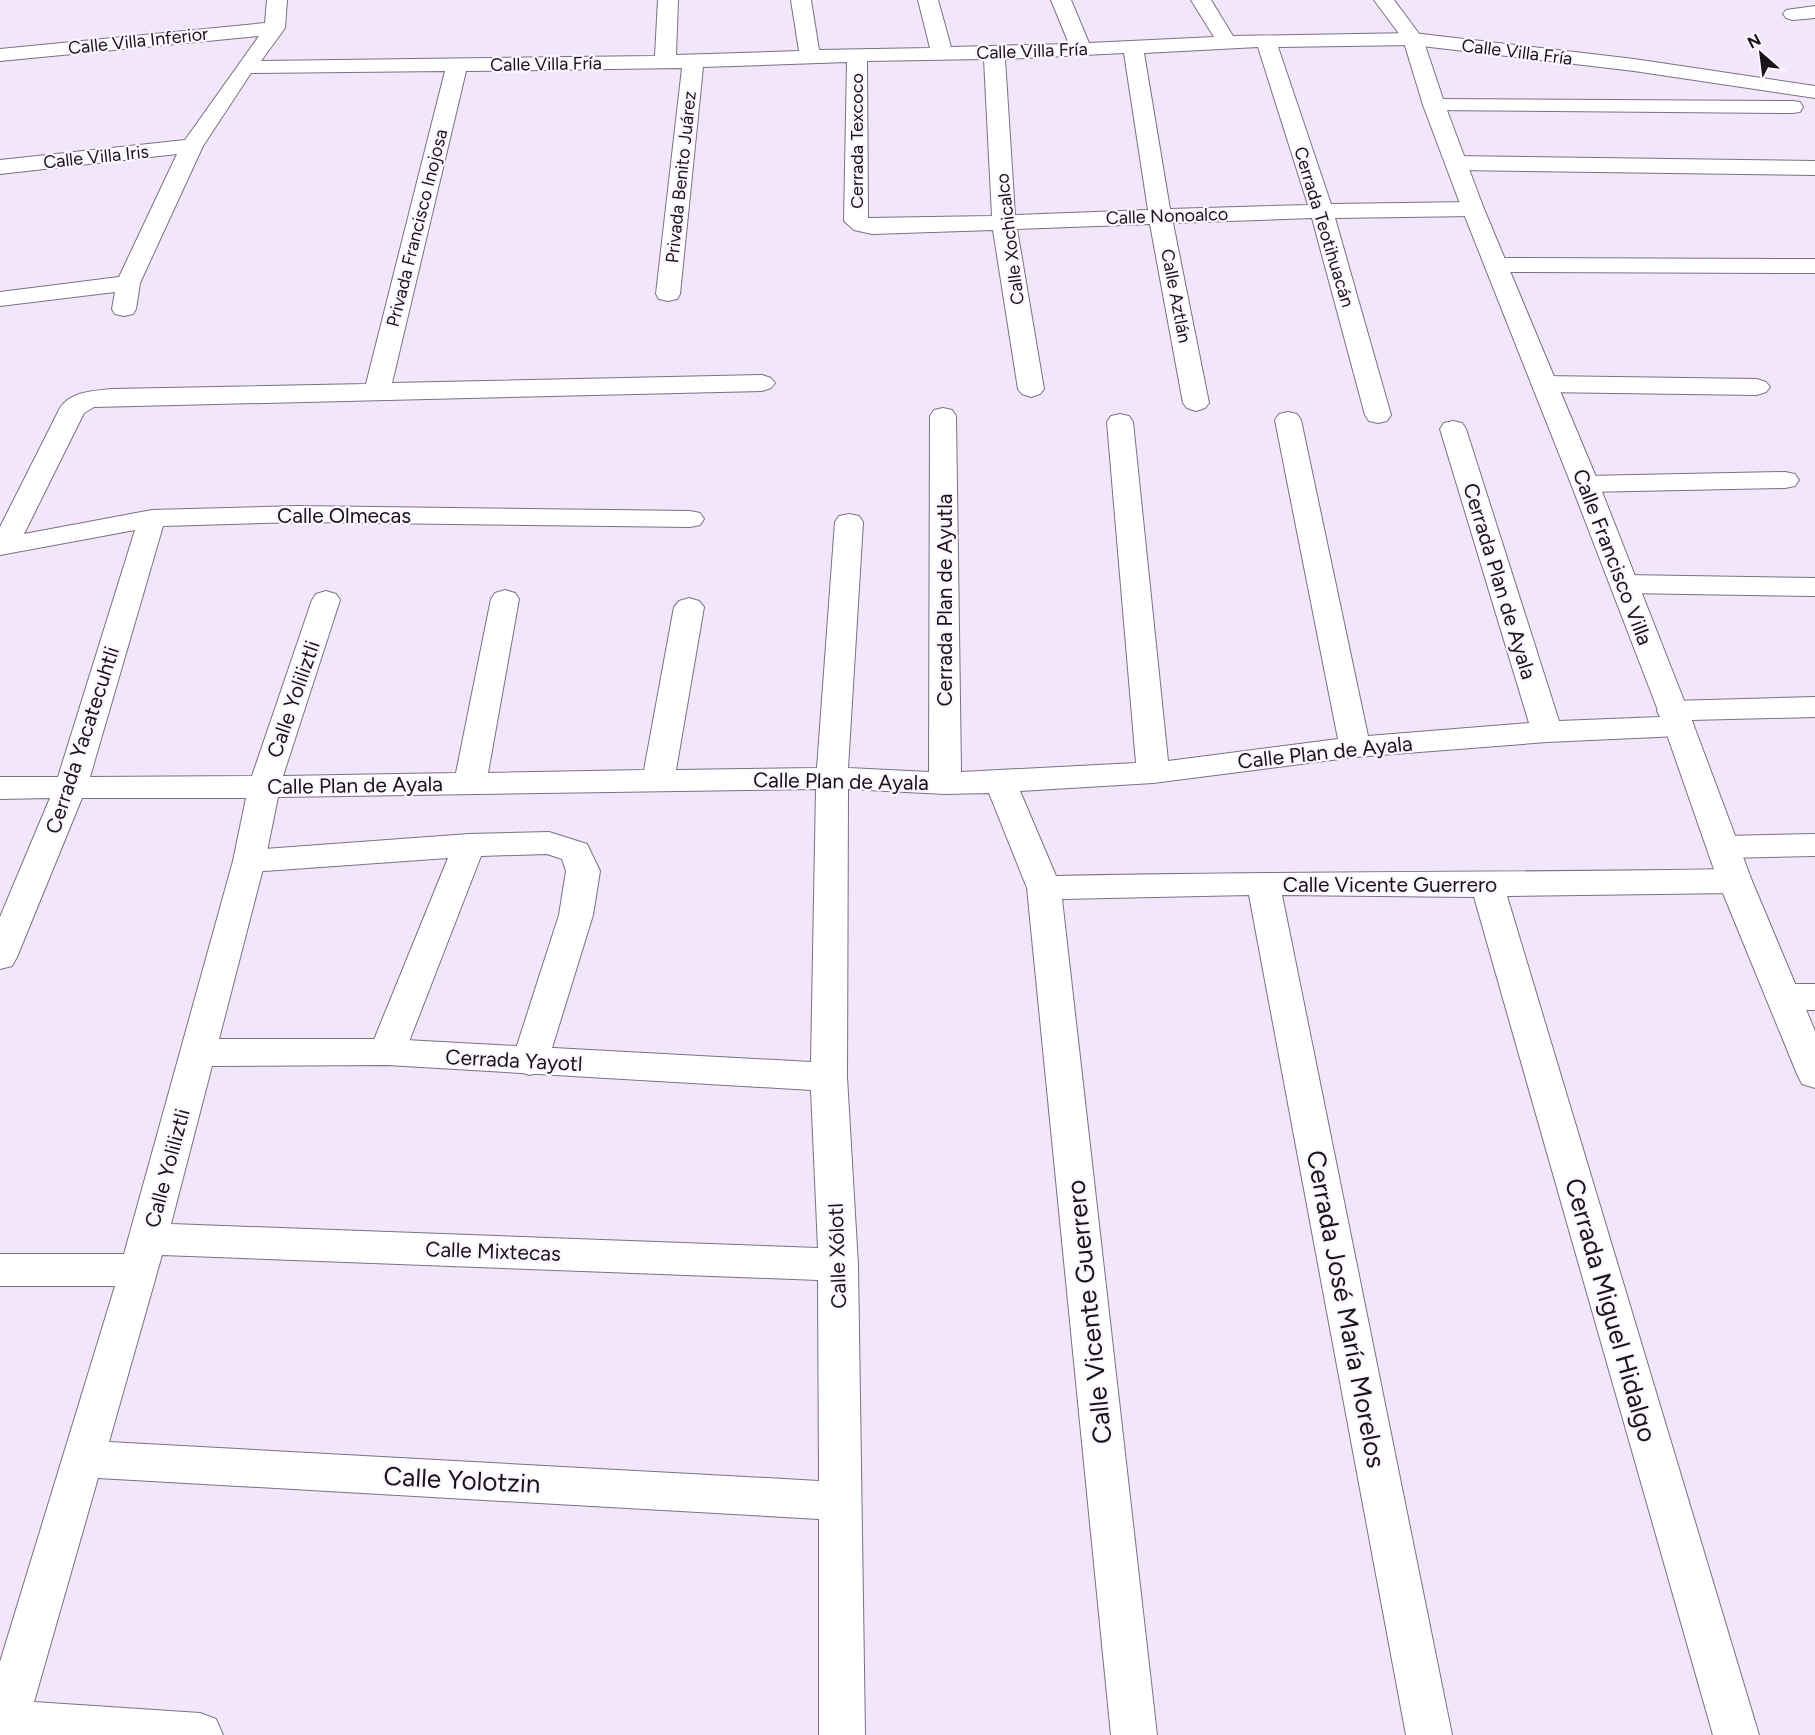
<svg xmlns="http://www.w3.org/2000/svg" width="1815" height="1735" viewBox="0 0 1815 1735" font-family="Figtree,sans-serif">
	<rect width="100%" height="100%" fill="#f2e6fa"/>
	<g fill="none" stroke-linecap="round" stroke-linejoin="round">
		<g stroke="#7b7183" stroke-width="2">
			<path id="service" d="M549 832 587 844 600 871 593 915 548 1061 543 1071 530 1075 517 1071 512 1061 559 915 566 871 562 859 547 854 481 856 405 1052 400 1062 387 1065 374 1062 369 1052 448 858 249 872 237 869 233 861 237 853 249 850 469 834Z"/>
		</g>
		<g stroke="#7b7183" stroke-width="2">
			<path id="minor" d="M267 0H287L285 28 261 61 655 56 658 0H678L676 55 799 51 791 0H811L819 50 930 48 918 0H938L951 47 1069 44 1051 0H1071L1089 43 1214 37 1191 0H1211L1233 36 1413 33 1634 59 1815 86V98L1634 71 1413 45 1278 47 1331 204 1473 202 1481 204 1484 209 1481 214 1473 216 1335 218 1391 415 1387 421 1378 423 1369 421 1365 415 1312 218 1173 223 1209 403 1205 408 1196 411 1187 408 1183 403 1150 224 1017 229 1044 389 1040 394 1031 397 1022 394 1018 389 993 230 872 234 854 230 844 221 847 62 703 67 680 294 677 299 668 301 659 299 656 294 682 68 466 71 392 383 762 375 771 378 775 383 771 388 762 391 94 407 84 413 24 534 152 510 297 506 690 511 700 513 704 519 700 525 690 527 297 522 163 526 90 777 252 776 312 600 316 594 326 591 336 594 340 600 283 776 456 773 491 599 495 593 505 590 515 593 519 599 488 773 644 770 674 607 679 601 689 598 699 601 704 607 676 770 817 768 835 522 839 516 849 514 859 516 863 522 848 768 929 772 930 416 934 410 943 408 952 410 956 416 961 772 1136 763 1107 422 1111 416 1120 414 1129 416 1133 422 1168 761 1338 739 1275 420 1279 414 1288 412 1297 414 1301 420 1368 736 1529 723 1440 429 1444 423 1453 421 1462 423 1466 429 1559 721 1660 717 1657 711 1661 704 1672 701 1815 697V717L1691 720 1694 726 1690 733 1679 736 1547 742 1355 757 1153 783 1020 791 1056 876C1282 871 1508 873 1735 869L1747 873 1752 881 1747 889 1735 893 1507 896 1759 1735H1713L1474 897 1282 895 1452 1735H1406L1249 895 1062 899 1157 1735H1111L1027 888 989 793 945 794 848 789 847 1077 858 1265 865 1735H819V1519L98 1478 34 1702 200 1713 216 1719 223 1735H0V1662L115 1286H0V1254H124L233 861 246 798H82L17 957 12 966 0 969V917L50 798 0 799V777H58L135 530 0 555V527L60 408C71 391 94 391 112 389L366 384 445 71 251 73 203 146 140 283 136 309 133 314 124 316 115 314 112 309 115 292 0 306V292L119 277 177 154 0 174V160L185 140 259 36 0 61V49L265 23ZM1258 47 1308 205 1170 209 1144 53ZM1124 53 1148 210 1015 215 1005 59ZM984 59 992 216 868 218 867 61ZM816 789 811 1062 387 1039H219L265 861 278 797ZM387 1065 811 1090 818 1248 171 1224 212 1066ZM162 1255 818 1280 819 1481 109 1442Z
				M1815 6V18L1793 20 1786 18 1783 14 1786 10Z
				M1434 99 1792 101 1800 102 1803 107 1800 112 1792 113 1426 110 1423 105 1426 100Z
				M1456 156 1815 161V175L1456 170 1448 168 1445 163 1448 158Z
				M1497 258 1815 259V273L1497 272 1489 270 1485 265 1489 260Z
				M1544 376 1757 379 1766 382 1770 387 1766 392 1757 395 1544 392 1535 389 1531 384 1535 379Z
				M1785 472 1795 474 1799 480 1795 486 1785 488 1585 492 1575 490 1571 484 1575 478 1585 476Z
				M1624 575 1815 578V596L1624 593 1614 590 1610 584 1614 578Z
				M1815 834V856L1724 858 1712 855 1708 847 1712 839 1724 836Z
				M1784 984H1815V1010H1784L1772 1006 1767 997 1772 988Z"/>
		</g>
		<g stroke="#7b7183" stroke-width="2">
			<path id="tertiary" d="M1374 0H1394L1423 39 1445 105 1484 209 1599 484 1694 726 1752 881 1815 1031V1088L1802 1084 1797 1074 1718 881 1664 726 1571 484 1462 209 1423 105 1403 39Z"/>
		</g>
		<use href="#service" fill="#fff" fill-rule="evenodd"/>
		<use href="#minor" fill="#fff" fill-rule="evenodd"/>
		<use href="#tertiary" fill="#fff" fill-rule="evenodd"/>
	</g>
	<g text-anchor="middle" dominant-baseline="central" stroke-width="4.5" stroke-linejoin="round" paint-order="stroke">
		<g font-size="18" fill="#18141a" stroke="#fbf6ff">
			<text transform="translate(138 41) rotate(-6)">Calle Villa Inferior</text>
			<text transform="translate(1032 51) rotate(-2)">Calle Villa Fría</text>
			<text transform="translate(1517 52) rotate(7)">Calle Villa Fría</text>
			<text transform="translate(546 64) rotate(-1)">Calle Villa Fría</text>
			<text transform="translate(857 141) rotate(-90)">Cerrada Texcoco</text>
			<text transform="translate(96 157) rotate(-6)">Calle Villa Iris</text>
			<text transform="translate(681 177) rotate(-84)">Privada Benito Juárez</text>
			<text transform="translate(1167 216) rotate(-2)">Calle Nonoalco</text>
			<text transform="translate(1324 227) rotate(73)">Cerrada Teotihuacán</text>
			<text transform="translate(417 228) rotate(-76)">Privada Francisco Inojosa</text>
			<text transform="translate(1010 239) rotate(-97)">Calle Xochicalco</text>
			<text transform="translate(1176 296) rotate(79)">Calle Aztlán</text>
		</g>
		<g font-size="21" fill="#18141a" stroke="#fbf6ff">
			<text x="344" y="515">Calle Olmecas</text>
			<text transform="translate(1613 557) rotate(69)">Calle Francisco Villa</text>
			<text transform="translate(1500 581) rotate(73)">Cerrada Plan de Ayala</text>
			<text transform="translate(944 600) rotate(-90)">Cerrada Plan de Ayutla</text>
			<text transform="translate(293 699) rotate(-71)">Calle Yoliliztli</text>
			<text transform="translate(82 740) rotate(-72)">Cerrada Yacatecuhtli</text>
			<text transform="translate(1325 752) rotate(-6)">Calle Plan de Ayala</text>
			<text transform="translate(841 781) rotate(1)">Calle Plan de Ayala</text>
			<text transform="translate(355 785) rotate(-1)">Calle Plan de Ayala</text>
			<text x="1390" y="884">Calle Vicente Guerrero</text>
			<text transform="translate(514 1060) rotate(3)">Cerrada Yayotl</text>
			<text transform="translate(167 1168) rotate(-75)">Calle Yoliliztli</text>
			<text transform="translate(493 1251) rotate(2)">Calle Mixtecas</text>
			<text transform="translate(837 1256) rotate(-92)">Calle Xólotl</text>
		</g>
		<g font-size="26" fill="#18141a" stroke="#fbf6ff">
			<text transform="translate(1346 1309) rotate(79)">Cerrada José María Morelos</text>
			<text transform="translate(1611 1310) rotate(74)">Cerrada Miguel Hidalgo</text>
			<text transform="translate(1089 1312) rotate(-96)">Calle Vicente Guerrero</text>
			<text transform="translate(462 1480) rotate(3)">Calle Yolotzin</text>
		</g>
	</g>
	<g transform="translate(1761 54) rotate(332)" stroke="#fbf6ff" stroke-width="4.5" paint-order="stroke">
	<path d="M0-4.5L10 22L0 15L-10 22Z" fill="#18141a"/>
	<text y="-9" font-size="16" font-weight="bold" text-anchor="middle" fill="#18141a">N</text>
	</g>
</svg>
